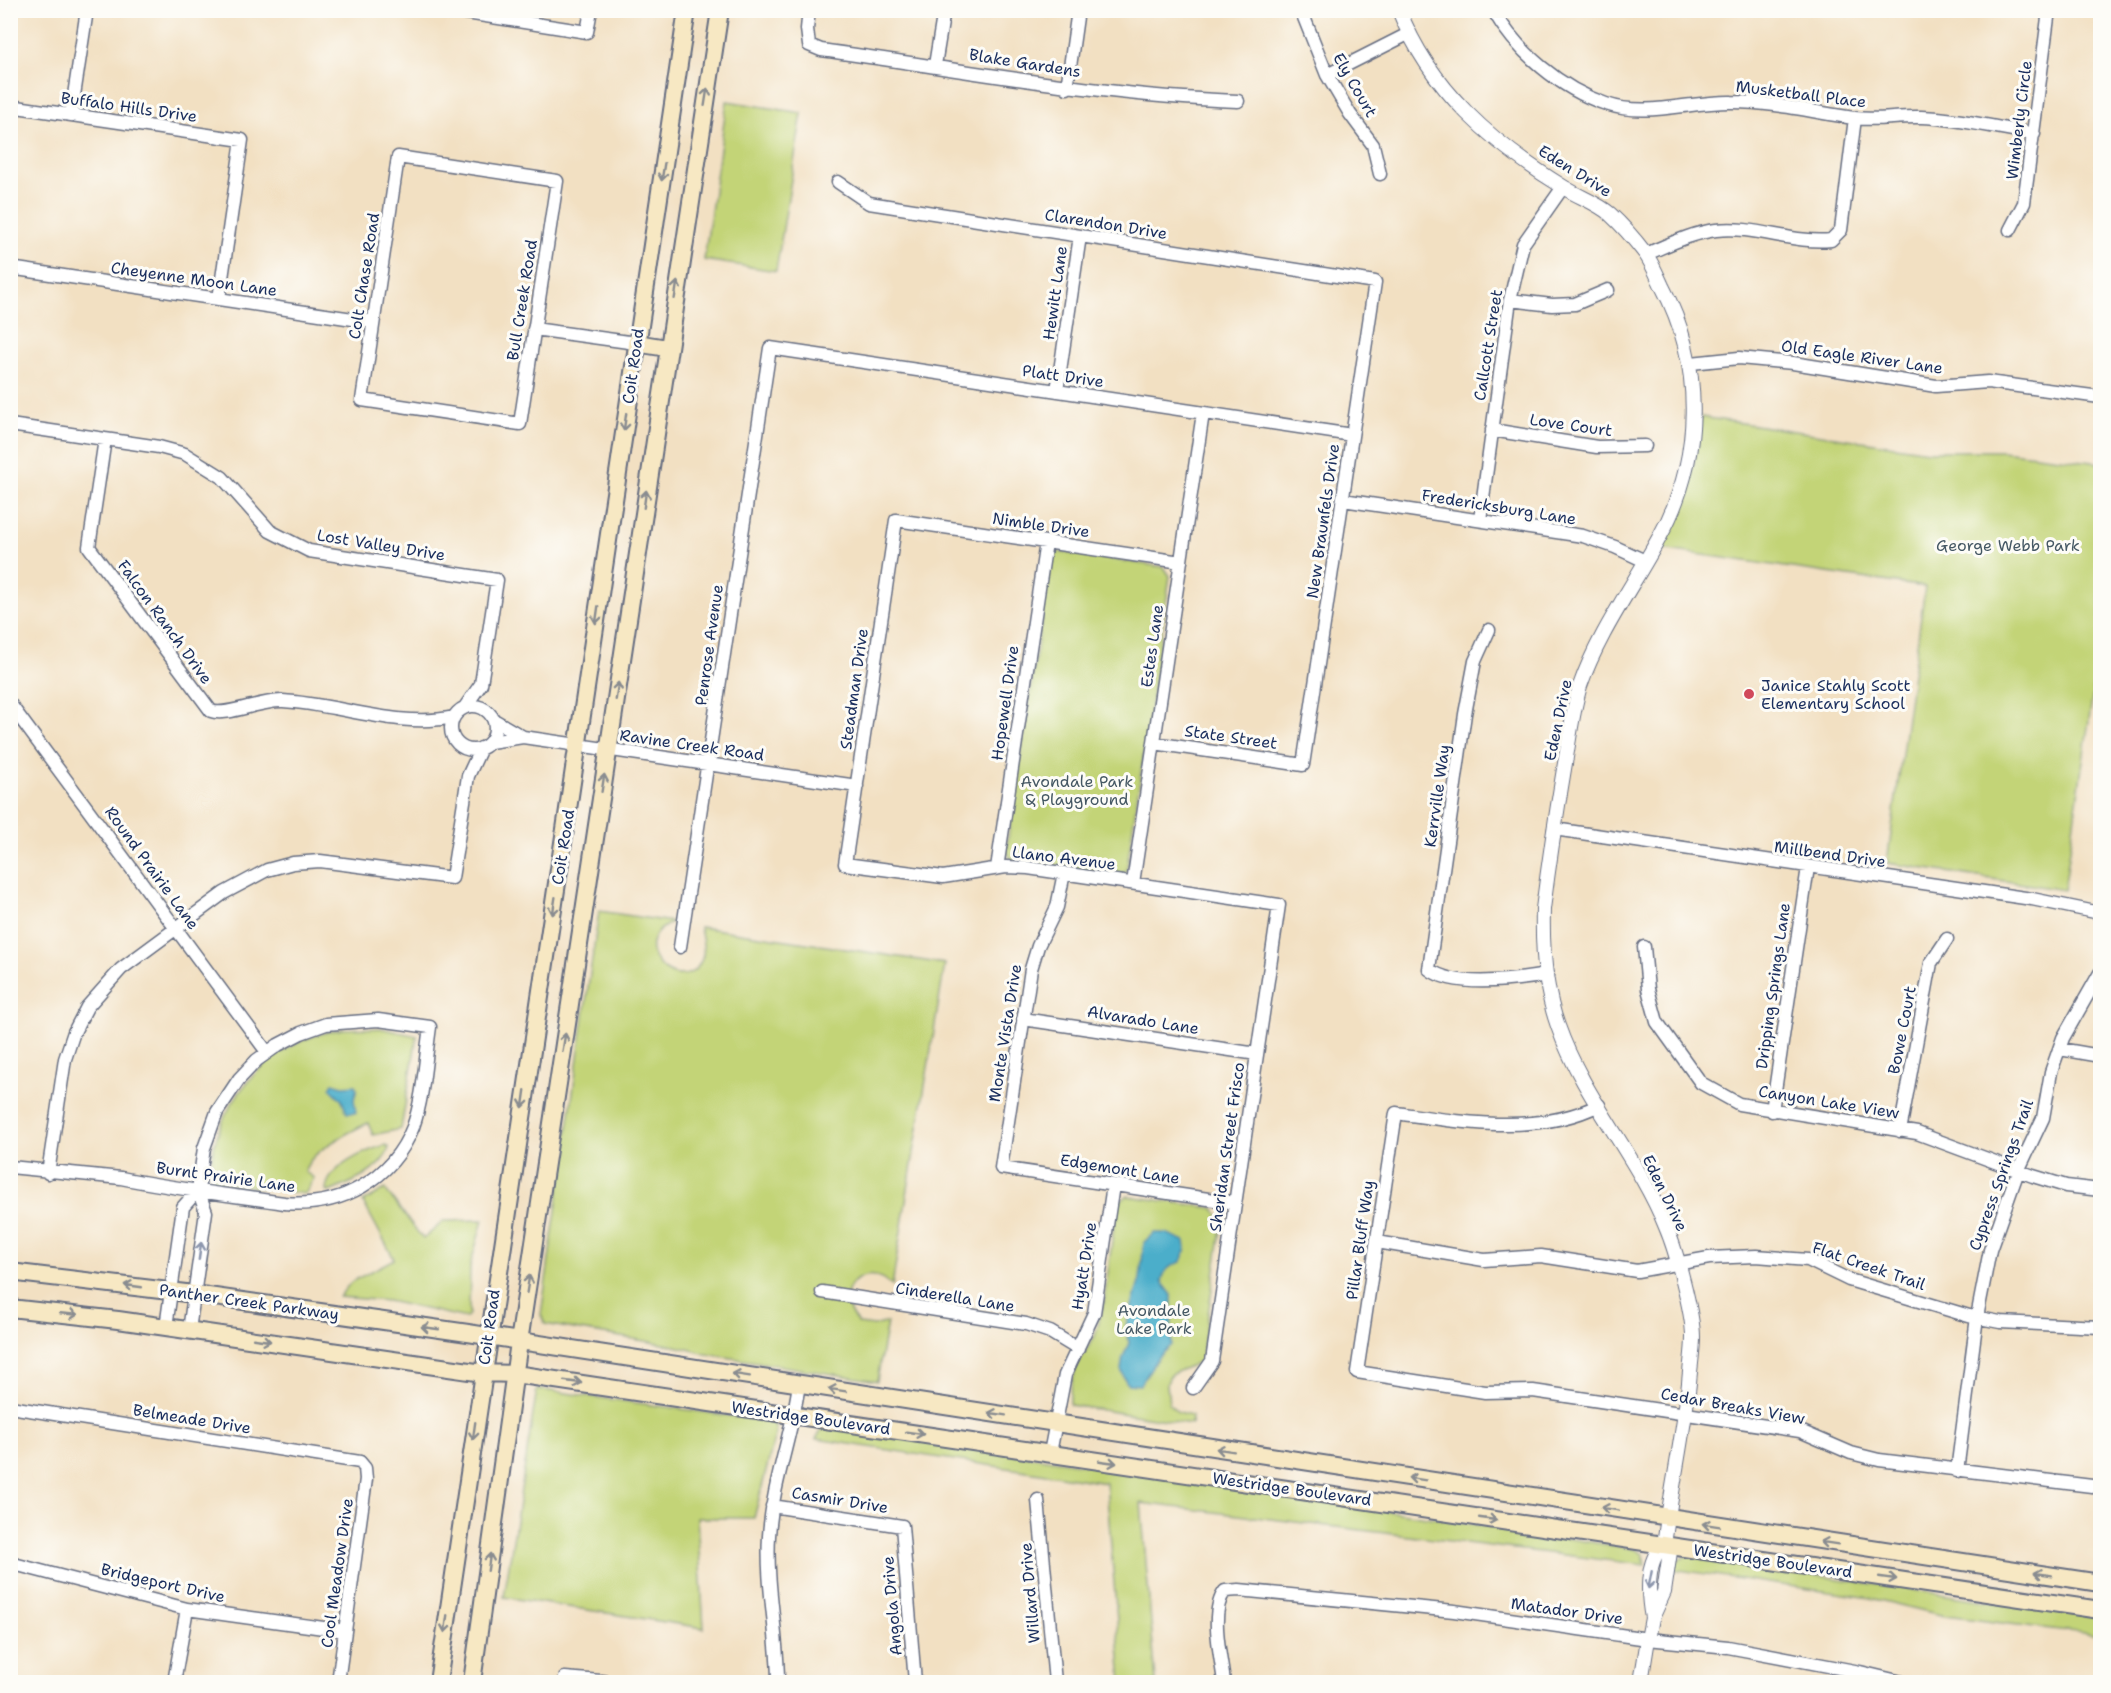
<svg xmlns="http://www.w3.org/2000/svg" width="2111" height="1693" viewBox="0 0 2111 1693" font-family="'Shantell Sans',sans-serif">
	<rect width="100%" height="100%" fill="#fdfcf7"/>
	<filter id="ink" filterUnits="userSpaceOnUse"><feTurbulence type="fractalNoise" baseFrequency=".0167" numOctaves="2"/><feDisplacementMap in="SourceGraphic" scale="12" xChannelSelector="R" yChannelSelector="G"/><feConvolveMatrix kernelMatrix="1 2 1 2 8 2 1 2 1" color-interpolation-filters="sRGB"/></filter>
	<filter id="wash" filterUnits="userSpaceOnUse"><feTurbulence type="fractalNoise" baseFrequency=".008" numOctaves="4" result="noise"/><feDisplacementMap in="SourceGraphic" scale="24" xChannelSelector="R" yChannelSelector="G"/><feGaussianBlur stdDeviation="1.35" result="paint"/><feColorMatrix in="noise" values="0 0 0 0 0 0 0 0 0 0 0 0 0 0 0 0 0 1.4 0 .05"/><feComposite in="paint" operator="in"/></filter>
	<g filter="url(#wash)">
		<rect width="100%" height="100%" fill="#f2e0c2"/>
		<path fill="#c3d477" stroke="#6f826a" stroke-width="1.5" d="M727 101 802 113 776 271 704 260Z
			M1701 417 1928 451H2002L2100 463V645L2064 890 1887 863 1925 587 1661 549C1683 507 1697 465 1701 417Z
			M1059 552 1164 567 1170 576 1127 867 1126 872 1119 874 1011 859 1006 851 1051 556Z
			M599 911 672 922C668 925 661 928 657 933 635 959 687 997 702 959 706 948 701 937 700 927L945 964 892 1286C866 1258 827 1291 859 1324L874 1326 887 1322 877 1381 706 1354 680 1347 545 1324 541 1315Z
			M380 1028 417 1036 401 1129 373 1135 368 1123C351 1131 307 1152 305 1172L314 1178 305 1194 210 1181C209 1107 269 1039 343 1029 355 1028 368 1029 380 1028Z
			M386 1145 389 1148C381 1172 351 1183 329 1192L326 1191C326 1167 367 1150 386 1145Z
			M385 1189 423 1239 444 1221 483 1220 470 1266 469 1314 466 1318 388 1301 339 1297 351 1282 394 1259 363 1202Z
			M1127 1196 1214 1208 1222 1223 1201 1361 1170 1375 1167 1384 1169 1404 1178 1412 1192 1415 1191 1424 1070 1405V1392L1076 1366 1095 1336 1104 1302 1117 1203Z
			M537 1389 774 1422 776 1432 754 1518H697L704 1628 504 1597Z
			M824 1425 1636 1549 1643 1554 1645 1565 1141 1503 1156 1682H1122L1106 1483 816 1439Z
			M1687 1556 2100 1618V1635L1945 1616 1871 1598 1672 1569 1675 1561Z"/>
		<path fill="#4baeca" stroke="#336e94" stroke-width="1.5" d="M333 1083 343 1086 355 1085 357 1089 354 1099 356 1113H347L341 1099 330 1088Z
			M1154 1233H1166L1185 1241 1186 1248 1181 1262C1169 1266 1164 1270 1162 1282L1172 1295 1171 1345 1158 1357 1140 1385 1127 1384 1121 1370 1123 1357 1129 1343 1126 1326 1140 1279 1144 1242Z"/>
	</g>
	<g filter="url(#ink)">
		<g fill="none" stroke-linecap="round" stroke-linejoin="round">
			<g stroke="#666d81" stroke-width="15">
				<path id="minor" d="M447 10 587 32 591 10
					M809 10 807 29 809 45 821 50C960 69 1097 96 1238 101
					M1301 10 1327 75 1350 114 1373 145 1380 174
					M1493 10C1517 52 1561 89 1606 104 1647 118 1690 101 1732 102 1773 102 1813 112 1854 118 1877 121 1899 116 1921 117 1957 118 1998 128 2034 134
					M935 65 944 10
					M1327 75 1408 34
					M1067 88 1078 10
					M10 106 242 140 219 299
					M71 115 87 10
					M398 157 557 181 520 424 362 400Z
					M838 182 869 203 1375 282 1303 765 1154 743
					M2010 230 2024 203 2049 10
					M1646 254C1668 245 1691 233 1716 230 1754 225 1793 244 1831 240L1841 230 1855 118
					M10 268 373 322
					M1510 300 1552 305 1575 304 1608 290
					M534 329 636 343
					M1691 363 1739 358 1793 363 1936 386 1988 382 2100 397
					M1057 391 1080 236
					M10 425 159 447 185 454 222 477 270 531 309 551 497 580 481 684 465 707
					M1492 430 1597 447 1645 446
					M105 439 89 547 211 711C226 717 261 700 283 701 339 704 398 729 454 717
					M1343 500 1583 536 1615 547 1645 561
					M1480 520 1510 300 1523 244 1563 187
					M1181 562 896 520 845 864 943 877 1006 867 1028 868 1279 905 1212 1361 1193 1388
					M1489 630 1475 661 1465 714 1429 969C1454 989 1517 980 1547 975
					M10 704 267 1052
					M451 728a22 22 0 1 1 44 0a22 22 0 1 1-44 0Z
					M494 720 523 737
					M490 742 523 737 857 786
					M1554 829 2032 899 2100 913
					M997 868 1046 542
					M1064 873 1057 907 1038 946 1031 969 1001 1168 1235 1203
					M1133 883 1203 413
					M680 947 770 348 1352 435
					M1644 947 1648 989 1657 1022 1701 1083 1739 1104 1917 1133 2033 1176 2066 1186 2100 1190
					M1023 1019 1257 1054
					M2060 1049 2100 1056
					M1599 1105C1537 1136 1461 1122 1396 1113L1357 1372 1485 1392 1533 1391 1800 1431 1851 1453 1879 1460 2100 1487
					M1772 1111 1808 867
					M1900 1131 1931 963 1947 939
					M10 1167 121 1178C175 1189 230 1195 284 1203 340 1208 392 1180 413 1127 424 1096 425 1060 430 1027L378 1020 326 1024 301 1033 278 1045 257 1060 239 1079 217 1112 204 1148 198 1190 206 1212 189 1330
					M48 1173 65 1059 74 1032 87 1007 121 969 224 893 267 870 293 863 320 861 452 878 468 776 481 748
					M1377 1242 1484 1260 1541 1256 1637 1271 1709 1258 1756 1256 1808 1260 1849 1280 1969 1316 2000 1322 2100 1327
					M822 1292 1026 1324 1050 1332 1078 1349
					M166 1327 183 1207 198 1190
					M10 1407 360 1462 365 1468 366 1479 338 1682
					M1050 1453 1065 1375 1094 1313 1113 1185
					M1957 1471 1977 1317 1990 1250 2018 1171 2043 1118 2051 1072 2063 1038 2100 973
					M1038 1500 1055 1682
					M772 1506 902 1526 915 1682
					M10 1563 187 1609 345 1631
					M174 1682 187 1609
					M564 1682 565 1678 612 1682
					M778 1682C778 1634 766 1585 769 1536 772 1485 792 1435 799 1384
					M1224 1682C1221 1657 1209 1611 1225 1591L1239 1590 1454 1611 1648 1639 1728 1647 1860 1672 1902 1682"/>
			</g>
			<g stroke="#666d81" stroke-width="16">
				<path id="tertiary" d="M1399 10C1430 90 1493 144 1565 188 1579 197 1598 203 1610 214 1622 225 1635 240 1645 253 1652 263 1657 275 1662 286 1704 365 1703 459 1659 538 1633 586 1598 634 1580 686 1572 713 1569 741 1564 769 1556 816 1549 862 1543 909 1542 948 1545 990 1558 1026 1583 1098 1638 1157 1666 1227 1676 1250 1693 1313 1693 1337 1693 1352 1690 1368 1689 1383 1683 1437 1671 1491 1664 1545 1645 1560 1648 1597 1652 1618
					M1641 1682 1648 1639 1652 1618 1664 1592 1670 1552 1664 1545"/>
			</g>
			<g stroke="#666d81" stroke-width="20">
				<path id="secondary" d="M636 343 667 348
					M10 1272 194 1294 468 1333 2100 1583
					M10 1308 118 1320 483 1373 515 1374 2100 1610
					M438 1682 687 10
					M472 1682 519 1342 720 10"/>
			</g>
			<use href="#minor" stroke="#fff" stroke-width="12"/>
			<use href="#tertiary" stroke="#fff" stroke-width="14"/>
			<use href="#secondary" stroke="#f7e8c3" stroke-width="16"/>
		</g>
		<defs><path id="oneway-shaft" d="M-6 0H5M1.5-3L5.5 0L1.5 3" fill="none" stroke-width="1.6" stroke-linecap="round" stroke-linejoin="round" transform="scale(1.5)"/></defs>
		<g stroke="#898c90">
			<use href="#oneway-shaft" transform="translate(706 97) rotate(-81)"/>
			<use href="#oneway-shaft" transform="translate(663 172) rotate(99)"/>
			<use href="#oneway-shaft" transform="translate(676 290) rotate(-81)"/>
			<use href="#oneway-shaft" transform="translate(625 422) rotate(98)"/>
			<use href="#oneway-shaft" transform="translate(645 499) rotate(-82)"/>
			<use href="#oneway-shaft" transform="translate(597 615) rotate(98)"/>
			<use href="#oneway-shaft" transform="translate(617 691) rotate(-82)"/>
			<use href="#oneway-shaft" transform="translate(603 783) rotate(-81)"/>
			<use href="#oneway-shaft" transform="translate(554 906) rotate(99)"/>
			<use href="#oneway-shaft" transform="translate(564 1042) rotate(-81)"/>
			<use href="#oneway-shaft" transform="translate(524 1099) rotate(98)"/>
			<use href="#oneway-shaft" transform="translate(528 1284) rotate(-81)"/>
			<use href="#oneway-shaft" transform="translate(133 1286) rotate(-172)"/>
			<use href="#oneway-shaft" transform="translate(69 1314) rotate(5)"/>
			<use href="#oneway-shaft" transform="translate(430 1328) rotate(-172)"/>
			<use href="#oneway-shaft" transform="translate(262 1340) rotate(8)"/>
			<use href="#oneway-shaft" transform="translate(741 1375) rotate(-171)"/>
			<use href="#oneway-shaft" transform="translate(573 1382) rotate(8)"/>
			<use href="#oneway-shaft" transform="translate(837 1390) rotate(-171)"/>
			<use href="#oneway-shaft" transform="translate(997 1414) rotate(-171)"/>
			<use href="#oneway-shaft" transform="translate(474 1431) rotate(98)"/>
			<use href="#oneway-shaft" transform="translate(915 1433) rotate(8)"/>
			<use href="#oneway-shaft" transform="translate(1225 1450) rotate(-171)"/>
			<use href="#oneway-shaft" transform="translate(1108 1462) rotate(8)"/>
			<use href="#oneway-shaft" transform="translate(1417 1479) rotate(-171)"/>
			<use href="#oneway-shaft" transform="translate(1610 1509) rotate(-171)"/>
			<use href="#oneway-shaft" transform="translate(1488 1519) rotate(8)"/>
			<use href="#oneway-shaft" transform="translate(1711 1525) rotate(-171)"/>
			<use href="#oneway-shaft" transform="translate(1829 1543) rotate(-171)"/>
			<use href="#oneway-shaft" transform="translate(489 1562) rotate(-82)"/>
			<use href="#oneway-shaft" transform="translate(2043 1574) rotate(-171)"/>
			<use href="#oneway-shaft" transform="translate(1888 1578) rotate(8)"/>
			<use href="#oneway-shaft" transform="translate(446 1624) rotate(98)"/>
		</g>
		<g stroke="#8d97ae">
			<use href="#oneway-shaft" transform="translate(200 1251) rotate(-82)"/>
			<use href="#oneway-shaft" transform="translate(1650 1580) rotate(101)"/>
		</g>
	</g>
	<circle fill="#d1495b" stroke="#fdfcf7" stroke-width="2" cx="1749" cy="694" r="6"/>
	<g text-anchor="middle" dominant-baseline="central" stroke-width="6" stroke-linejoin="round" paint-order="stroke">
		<g font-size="16" fill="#1b2f5e" stroke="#fdfcf7">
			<text transform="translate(1025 63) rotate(9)">Blake Gardens</text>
			<text transform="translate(1355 85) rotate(60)">Ely Court</text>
			<text transform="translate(1801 94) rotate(7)">Musketball Place</text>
			<text transform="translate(129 107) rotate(8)">Buffalo Hills Drive</text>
			<text transform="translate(2019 120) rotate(-83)">Wimberly Circle</text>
			<text transform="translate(1575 171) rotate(32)">Eden Drive</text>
			<text transform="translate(1106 224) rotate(9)">Clarendon Drive</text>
			<text transform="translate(364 276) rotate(-81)">Colt Chase Road</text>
			<text transform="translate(194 279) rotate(8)">Cheyenne Moon Lane</text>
			<text transform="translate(1055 293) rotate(-82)">Hewitt Lane</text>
			<text transform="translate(522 300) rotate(-81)">Bull Creek Road</text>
			<text transform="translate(1488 345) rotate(-81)">Callcott Street</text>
			<text transform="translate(1862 357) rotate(8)">Old Eagle River Lane</text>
			<text transform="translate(633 366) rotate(-82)">Coit Road</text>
			<text transform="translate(1063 376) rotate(8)">Platt Drive</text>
			<text transform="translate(1571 425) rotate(8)">Love Court</text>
			<text transform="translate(1499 507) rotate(9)">Fredericksburg Lane</text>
			<text transform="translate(1323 521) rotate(-82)">New Braunfels Drive</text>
			<text transform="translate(1041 525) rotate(8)">Nimble Drive</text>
			<text transform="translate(381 545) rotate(9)">Lost Valley Drive</text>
			<text transform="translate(165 622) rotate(54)">Falcon Ranch Drive</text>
			<text transform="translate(709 645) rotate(-82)">Penrose Avenue</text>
			<text transform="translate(1152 646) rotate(-82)">Estes Lane</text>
			<text transform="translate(854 689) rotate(-82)">Steadman Drive</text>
			<text transform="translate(1005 703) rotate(-82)">Hopewell Drive</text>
			<text transform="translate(1558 720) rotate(-78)">Eden Drive</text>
			<text transform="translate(1231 737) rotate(8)">State Street</text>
			<text transform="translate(692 745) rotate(8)">Ravine Creek Road</text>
			<text transform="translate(1437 796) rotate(-82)">Kerrville Way</text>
			<text transform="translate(563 847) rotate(-81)">Coit Road</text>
			<text transform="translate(1830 854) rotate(8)">Millbend Drive</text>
			<text transform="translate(1064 858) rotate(7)">Llano Avenue</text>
			<text transform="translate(152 868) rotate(54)">Round Prairie Lane</text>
			<text transform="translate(1773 986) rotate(-82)">Dripping Springs Lane</text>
			<text transform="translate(1143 1020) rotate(9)">Alvarado Lane</text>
			<text transform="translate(1902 1030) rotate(-79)">Bowe Court</text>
			<text transform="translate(1005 1033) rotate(-81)">Monte Vista Drive</text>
			<text transform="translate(1829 1102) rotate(9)">Canyon Lake View</text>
			<text transform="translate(1227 1147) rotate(-82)">Sheridan Street Frisco</text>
			<text transform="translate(1120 1169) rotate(9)">Edgemont Lane</text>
			<text transform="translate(2001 1175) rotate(-70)">Cypress Springs Trail</text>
			<text transform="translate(226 1177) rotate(8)">Burnt Prairie Lane</text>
			<text transform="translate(1665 1193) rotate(64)">Eden Drive</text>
			<text transform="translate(1360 1240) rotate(-82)">Pillar Bluff Way</text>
			<text transform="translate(1084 1266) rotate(-81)">Hyatt Drive</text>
			<text transform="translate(1869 1266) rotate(19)">Flat Creek Trail</text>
			<text transform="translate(955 1297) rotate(9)">Cinderella Lane</text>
			<text transform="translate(249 1302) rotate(8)">Panther Creek Parkway</text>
			<text transform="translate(489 1327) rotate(-82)">Coit Road</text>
			<text transform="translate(1733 1406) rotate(10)">Cedar Breaks View</text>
			<text transform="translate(811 1418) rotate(8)">Westridge Boulevard</text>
			<text transform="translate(192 1419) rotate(9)">Belmeade Drive</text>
			<text transform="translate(1292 1489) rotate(8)">Westridge Boulevard</text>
			<text transform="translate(840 1500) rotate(9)">Casmir Drive</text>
			<text transform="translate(1773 1561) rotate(8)">Westridge Boulevard</text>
			<text transform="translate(337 1573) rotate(-82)">Cool Meadow Drive</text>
			<text transform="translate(163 1583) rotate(13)">Bridgeport Drive</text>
			<text transform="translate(1030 1593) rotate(-95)">Willard Drive</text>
			<text transform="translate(892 1606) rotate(-95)">Angola Drive</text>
			<text transform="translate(1567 1611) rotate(8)">Matador Drive</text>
		</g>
		<g font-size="16" fill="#455864" stroke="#fdfcf7">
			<text x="2008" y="545">George Webb Park</text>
			<text x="1077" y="781">Avondale Park<tspan x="1077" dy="18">&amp; Playground</tspan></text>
			<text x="1154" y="1310">Avondale<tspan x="1154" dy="18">Lake Park</tspan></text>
		</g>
		<g font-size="16" fill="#1b2f5e" stroke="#fdfcf7" text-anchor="start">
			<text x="1761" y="685">Janice Stahly Scott<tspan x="1761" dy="18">Elementary School</tspan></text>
		</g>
	</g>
	<rect width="2111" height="1693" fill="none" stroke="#fdfcf7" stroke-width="36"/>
</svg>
